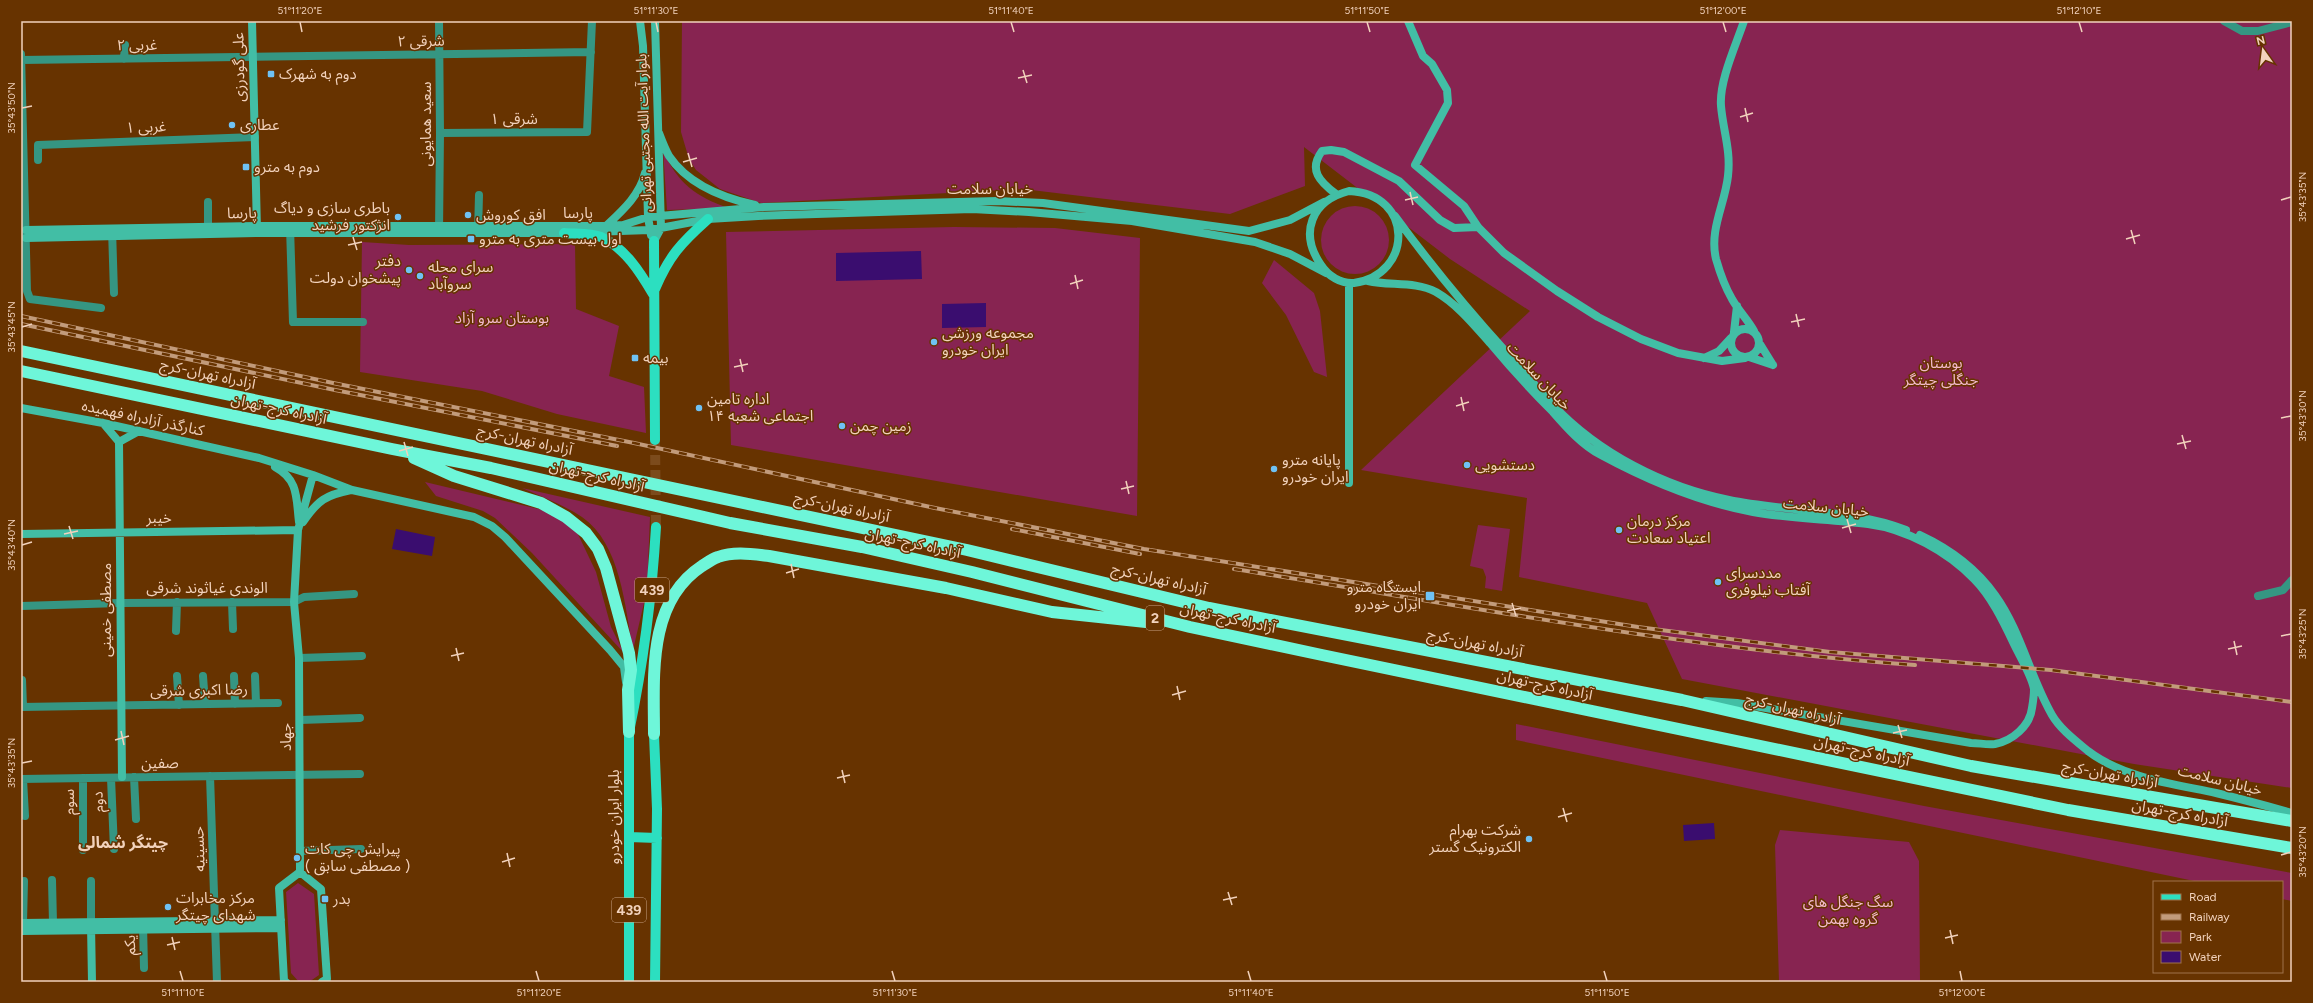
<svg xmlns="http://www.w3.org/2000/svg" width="2313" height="1003" viewBox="0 0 2313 1003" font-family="Figtree,'Noto Sans Arabic',sans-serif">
	<rect width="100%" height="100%" fill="#673300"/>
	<path fill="#872451" d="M682 21H2292V788L2134 764 1682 679 1647 603 1519 577 1527 498 1361 470 1530 311 1450 259 1304 147 1305 186 1230 214 1023 189 761 203 720 189 696 170 689 159 681 132Z
		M663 150C677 183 696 197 729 208L667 210Z
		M1321 240a34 34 0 1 1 68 0a34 34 0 1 1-68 0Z
		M954 227 1055 228 1140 238 1137 516 731 445 726 232Z
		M362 242 409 245 575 244 576 309 619 326 609 376 644 387 646 433 557 414 482 391 360 372Z
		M1274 260 1314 293 1320 311 1327 377 1314 372 1286 315 1262 283Z
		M425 482 547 511 576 530 596 572 611 627 624 653 532 553 495 518 483 511 436 496Z
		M522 488 650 517 647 590 633 650C625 607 621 544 582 517 564 505 542 497 522 488Z
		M1478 525 1510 529 1502 591 1485 588 1486 577 1483 569 1470 566Z
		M1516 724 1924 806 2292 873V901L2282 899V882H2199L1516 740Z
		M1780 830 1909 842 1919 861 1920 982H1779L1775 845Z
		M298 883 314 894 319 975 309 982H299L291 973 286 892Z"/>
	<path fill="#3a0d6f" d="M921 251 922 279 836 281V253Z
		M986 303V327L942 328V304Z
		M396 529 435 537 432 556 392 549Z
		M1714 823 1715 839 1684 841 1683 825Z"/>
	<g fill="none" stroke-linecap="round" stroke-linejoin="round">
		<path stroke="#7c4b1c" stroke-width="10" stroke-dasharray="10 5" stroke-linecap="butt" d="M655 440 656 527"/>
		<path stroke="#359682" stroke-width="8" d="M439 21 440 133 439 232
			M2224 21 2242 31H2258L2292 22
			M21 54 27 291 30 299 101 308
			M124 59 125 45
			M21 60 591 52
			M440 133 587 132 592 21
			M38 160V145L255 137
			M208 227V202
			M290 227 293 322H363
			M112 229 114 293
			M478 233 479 195
			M2258 596 2283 590 2292 580
			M232 602 233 629
			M21 606 120 603 294 602 304 597 354 594
			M176 631 177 602
			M299 658 362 656
			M177 676 179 705
			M203 676 205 704
			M234 676 235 704
			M255 676 256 703
			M22 680 23 707
			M21 707 278 703
			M300 720 360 718
			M210 776 217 982
			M134 777 136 819
			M83 778V850
			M111 778 114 849
			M21 779 360 774
			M23 779 25 816
			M300 851 361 849
			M52 880 53 923
			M91 881V922
			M23 923 24 881
			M143 924 144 968"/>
		<path stroke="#42bea5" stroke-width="8" d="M252 21 257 230
			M640 21 643 46 648 217 651 235
			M1408 21 1423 56 1432 64 1447 90 1448 103 1415 165 1464 206 1478 227 1504 253 1557 291 1598 317 1641 339 1678 353 1722 361 1745 358
			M1744 21C1736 45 1719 81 1721 106 1723 130 1731 150 1728 176 1725 204 1709 230 1716 259 1720 273 1725 287 1732 299 1738 310 1748 320 1754 331
			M659 133C662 141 665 149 669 156 688 184 723 198 755 205
			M1349 191C1415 194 1413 275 1354 283 1341 284 1328 276 1321 265 1299 233 1311 201 1349 191Z
			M1336 194C1320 182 1308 170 1322 151L1331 150 1344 152 1399 181 1440 220 1454 228 1478 227
			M1395 216C1430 264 1467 309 1507 353 1523 370 1537 389 1553 405 1598 453 1664 487 1729 500 1785 512 1854 509 1906 530
			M606 226C622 211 640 195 645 173
			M26 230 257 226H606L623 225 648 217 764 207 997 201 1043 203 1249 231 1290 220 1324 202
			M591 232 650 230 708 219 758 216 972 209 1029 212 1132 221 1255 242 1290 254 1326 273
			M26 238 257 233H570
			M654 241 661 228 655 21
			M1368 281C1390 286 1415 281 1436 292 1457 304 1474 325 1490 343 1510 367 1531 390 1553 412 1567 428 1582 445 1601 455 1649 481 1699 502 1753 512 1791 519 1830 519 1868 524 1907 529 1948 552 1974 579 1991 596 2003 621 2013 642 2019 655 2032 676 2034 689 2034 695 2033 702 2032 708 2030 726 2012 741 1995 744 1987 745 1979 743 1971 743L1737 703 1706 701
			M1349 283V483
			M1731 343a14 14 0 1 1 28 0a14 14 0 1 1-28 0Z
			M1734 332 1737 306
			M1760 344 1773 365
			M1749 357 1773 365
			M1704 358 1719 351 1731 338
			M21 408 103 423 259 458 313 475 352 490 474 517 492 526 505 537 610 650 624 667 626 682
			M103 423 119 442
			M119 442 122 777
			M119 442 139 431
			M275 467C299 480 296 498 299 522
			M303 522C318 500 326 495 351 490
			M21 534 298 530
			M1920 535C1950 549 1976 568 1995 595 2021 631 2030 677 2052 715 2060 729 2076 741 2088 751 2123 778 2174 784 2216 793 2241 799 2267 806 2292 813
			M300 872 299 658 294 602 298 530 313 475
			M21 923 281 920
			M91 925 92 982
			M21 931 281 928
			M286 982 284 981 279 888 300 872 321 889 327 979 322 982"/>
		<path stroke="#2cdfc0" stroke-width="10" d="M564 233C575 234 591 233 601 237 625 248 640 272 653 294
			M654 241 655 440
			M655 289C669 256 681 243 708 219
			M654 734 657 809 655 982
			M629 837 657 838
			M629 982V732C643 665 652 596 656 527"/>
		<path stroke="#6ef6d9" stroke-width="12" d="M21 351 967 550 1209 608 1682 700 1971 766 2292 821
			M21 371 392 449 491 468 730 523 862 547 972 572 1190 627 1322 655 2068 810 2292 848
			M414 458 454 476 541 503 566 517 586 533 598 549 606 568 629 653 631 670 628 690 629 732
			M654 734C654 676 647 602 702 566 707 563 712 559 718 557 734 551 752 554 769 556L946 588 1052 612 1146 622"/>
		<g stroke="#c29b7b" stroke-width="4">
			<path id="rail" d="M21 316 333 383 634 443 935 508 1144 549 1638 627 1830 652 2051 670 2292 702
				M21 324 335 390 617 446
				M1012 529 1140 554
				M1234 569C1461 605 1687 649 1915 665"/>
		</g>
		<use href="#rail" stroke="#673300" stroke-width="2.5" stroke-dasharray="8" stroke-linecap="butt"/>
	</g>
	<path fill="none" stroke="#f2d2bc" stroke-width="1.5" d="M300 22 302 32M656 22 658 32M1011 22 1014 32M1367 22 1370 32M1723 22 1726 32M2079 22 2082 32M1023 70 1027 83M1018 78 1032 75M22 108 32 106M1745 108 1748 122M1740 117 1753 113M688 153 692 167M683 162 697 158M1410 192 1413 205M1405 200 1418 197M2281 200 2291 197M2131 230 2135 244M353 237 357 250M2126 239 2140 235M348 245 362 242M1075 275 1078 289M1070 284 1083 280M1796 314 1799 327M1791 322 1805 319M22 327 32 324M740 359 743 372M734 367 748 364M1461 397 1464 411M1456 406 1469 402M2281 418 2291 416M2182 435 2186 449M404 442 408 456M2177 444 2191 441M399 451 413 447M1126 481 1129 494M1121 489 1134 486M1847 519 1851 533M69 526 73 539M1842 528 1856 524M64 534 78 531M22 545 32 542M791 564 794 578M786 573 799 569M1512 603 1516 616M1507 611 1521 608M2281 636 2291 634M2234 641 2237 655M456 648 459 661M2228 649 2242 646M451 656 464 653M1177 686 1180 700M1172 695 1186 691M1898 725 1902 738M121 731 124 745M1893 733 1907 730M115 740 129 736M22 763 32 761M842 770 845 783M837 778 850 775M1563 808 1567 822M1558 817 1572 813M507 853 510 867M2281 855 2291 852M502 862 515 858M1228 892 1232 905M1223 900 1237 897M1950 930 1953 944M172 937 175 950M1945 938 1958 935M167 945 180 942M180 971 183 981M536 971 539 981M892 971 895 981M1248 971 1251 981M1604 971 1607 981M1960 971 1962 981"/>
	<g fill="#6fc2f4" stroke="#673300" stroke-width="1.5">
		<rect x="267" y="70" width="8" height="8" rx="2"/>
		<circle cx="232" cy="125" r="4"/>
		<rect x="242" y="163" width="8" height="8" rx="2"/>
		<circle cx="468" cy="215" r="4"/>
		<circle cx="398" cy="217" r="4"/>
		<rect x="467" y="235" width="8" height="8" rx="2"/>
		<circle cx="409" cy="270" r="4"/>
		<circle cx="420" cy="276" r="4"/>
		<circle cx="934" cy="342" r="4"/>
		<rect x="631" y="354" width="8" height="8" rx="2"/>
		<circle cx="699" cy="408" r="4"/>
		<circle cx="842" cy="426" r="4"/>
		<circle cx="1467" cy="465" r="4"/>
		<circle cx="1274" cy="469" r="4"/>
		<circle cx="1619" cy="530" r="4"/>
		<circle cx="1718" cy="582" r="4"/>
		<rect x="1425" y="591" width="10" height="10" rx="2"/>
		<circle cx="1529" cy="839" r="4"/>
		<circle cx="297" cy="858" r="4"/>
		<rect x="321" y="895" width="8" height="8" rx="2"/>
		<circle cx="168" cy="907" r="4"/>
	</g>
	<g text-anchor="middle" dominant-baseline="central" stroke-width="3" stroke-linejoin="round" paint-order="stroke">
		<g fill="#673300" stroke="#c8a284" stroke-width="1">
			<rect x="635" y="578" width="34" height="24" rx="3"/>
			<rect x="1146" y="606" width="18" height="24" rx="3"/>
			<rect x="612" y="898" width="34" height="24" rx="3"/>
		</g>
		<g font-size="14" font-weight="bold" fill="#f2d2bc">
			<text x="652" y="590">439</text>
			<text x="1155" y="618">2</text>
			<text x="629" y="910">439</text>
		</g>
		<g font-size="15" fill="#f2d2bc" stroke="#673300">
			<text transform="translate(421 41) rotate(-1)">۲ شرقی</text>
			<text x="137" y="45">۲ غربی</text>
			<text transform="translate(239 67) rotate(-91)">علی گودرزی</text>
			<text x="514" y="119">۱ شرقی</text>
			<text transform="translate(426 124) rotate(-90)">سعید همایونی</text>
			<text transform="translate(146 127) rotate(-2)">۱ غربی</text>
			<text transform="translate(644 133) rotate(-92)">بلوار آیت الله مجتبی تهرانی</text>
			<text x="990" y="189">خیابان سلامت</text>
			<text transform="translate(242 213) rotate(-1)">پارسا</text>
			<text x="578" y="213">پارسا</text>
			<text transform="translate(208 374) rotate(12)">آزادراه تهران-کرج</text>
			<text transform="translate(1539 376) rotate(47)">خیابان سلامت</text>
			<text transform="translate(279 409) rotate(12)">آزادراه کرج-تهران</text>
			<text transform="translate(143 418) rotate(12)">کنارگذر آزادراه فهمیده</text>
			<text transform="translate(525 440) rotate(12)">آزادراه تهران-کرج</text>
			<text transform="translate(597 476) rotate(13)">آزادراه کرج-تهران</text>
			<text transform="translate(842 507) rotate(12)">آزادراه تهران-کرج</text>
			<text transform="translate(1826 507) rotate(6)">خیابان سلامت</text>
			<text transform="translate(159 518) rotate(-1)">خیبر</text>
			<text transform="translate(913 543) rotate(12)">آزادراه کرج-تهران</text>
			<text transform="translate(1159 579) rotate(13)">آزادراه تهران-کرج</text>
			<text x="207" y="588">الوندی غیاثوند شرقی</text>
			<text transform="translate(106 610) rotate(-90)">مصطفی خمینی</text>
			<text transform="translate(1228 618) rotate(12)">آزادراه کرج-تهران</text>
			<text transform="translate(1475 643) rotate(11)">آزادراه تهران-کرج</text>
			<text transform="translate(1545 685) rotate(12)">آزادراه کرج-تهران</text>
			<text transform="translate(199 690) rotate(-1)">رضا اکبری شرقی</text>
			<text transform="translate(1793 709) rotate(13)">آزادراه تهران-کرج</text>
			<text transform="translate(286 737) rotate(-90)">جهاد</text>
			<text transform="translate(1862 751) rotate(12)">آزادراه کرج-تهران</text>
			<text transform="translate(160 763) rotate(-1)">صفین</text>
			<text transform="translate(2110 774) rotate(10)">آزادراه تهران-کرج</text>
			<text transform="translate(2220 780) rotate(14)">خیابان سلامت</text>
			<text transform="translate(69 802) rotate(-91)">سوم</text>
			<text transform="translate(98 802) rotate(-93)">دوم</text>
			<text transform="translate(2180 813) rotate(10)">آزادراه کرج-تهران</text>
			<text transform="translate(614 817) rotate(-90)">بلوار ایران خودرو</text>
			<text transform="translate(199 849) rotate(-92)">حسینیه</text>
			<text transform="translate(130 945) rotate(-91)">یکم</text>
		</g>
		<g font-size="15" fill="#f2d2bc" stroke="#673300" text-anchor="start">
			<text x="279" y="74">دوم به شهرک</text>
			<text x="240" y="125">عطاری</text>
			<text x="254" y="167">دوم به مترو</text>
			<text x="390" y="208" text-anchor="end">باطری سازی و دیاگ<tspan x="390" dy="17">انژکتور فرشید</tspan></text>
			<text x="476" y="215">افق کوروش</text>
			<text x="479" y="239">اول بیست متری به مترو</text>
			<text x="401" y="261" text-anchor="end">دفتر<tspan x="401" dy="17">پیشخوان دولت</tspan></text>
			<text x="428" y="267">سرای محله<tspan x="428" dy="17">سروآباد</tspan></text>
			<text x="942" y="333">مجموعه ورزشی<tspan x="942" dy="17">ایران خودرو</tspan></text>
			<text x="643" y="358">بیمه</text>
			<text x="707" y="399">اداره تامین<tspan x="707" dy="17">اجتماعی شعبه ۱۴</tspan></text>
			<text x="850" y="426">زمین چمن</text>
			<text x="1282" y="460">پایانه مترو<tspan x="1282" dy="17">ایران خودرو</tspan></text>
			<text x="1475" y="465">دستشویی</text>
			<text x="1627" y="521">مرکز درمان<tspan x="1627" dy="17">اعتیاد سعادت</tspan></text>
			<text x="1726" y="573">مددسرای<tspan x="1726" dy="17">آفتاب نیلوفری</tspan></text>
			<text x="1421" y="587" text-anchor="end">ایستگاه مترو<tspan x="1421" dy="17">ایران خودرو</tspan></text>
			<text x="1521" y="830" text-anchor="end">شرکت بهرام<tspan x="1521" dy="17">الکترونیک گستر</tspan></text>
			<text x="305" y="849">پیرایش چی کات<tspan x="305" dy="17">( مصطفی سابق )</tspan></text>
			<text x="176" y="898">مرکز مخابرات<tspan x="176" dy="17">شهدای چیتگر</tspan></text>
			<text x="333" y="899">بدر</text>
		</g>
		<g font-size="15" fill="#f3b9cc" stroke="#673300">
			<text x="502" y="318">بوستان سرو آزاد</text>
			<text x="1941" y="363">بوستان<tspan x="1941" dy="17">جنگلی چیتگر</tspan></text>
			<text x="1848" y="902">سگ جنگل های<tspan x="1848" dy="17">گروه بهمن</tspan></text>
		</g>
		<g font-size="16" font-weight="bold" fill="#f2d2bc" stroke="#673300">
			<text x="123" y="842">چیتگر شمالی</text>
		</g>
	</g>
	<rect width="2313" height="1003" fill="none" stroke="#673300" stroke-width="44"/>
	<rect x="2153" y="881" width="130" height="92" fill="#673300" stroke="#9f734b"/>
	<rect x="2161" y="894" width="20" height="6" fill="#2cdfc0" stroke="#9f734b"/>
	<text x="2189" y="901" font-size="12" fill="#f2d2bc">Road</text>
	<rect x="2161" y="914" width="20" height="6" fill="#c29b7b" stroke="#9f734b"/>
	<text x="2189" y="921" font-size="12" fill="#f2d2bc">Railway</text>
	<rect x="2161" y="931" width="20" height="12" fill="#872451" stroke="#9f734b"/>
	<text x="2189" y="941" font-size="12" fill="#f2d2bc">Park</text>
	<rect x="2161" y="951" width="20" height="12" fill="#3a0d6f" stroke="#9f734b"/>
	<text x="2189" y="961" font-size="12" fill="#f2d2bc">Water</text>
	<g transform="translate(2263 50) rotate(346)" stroke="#673300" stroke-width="3" paint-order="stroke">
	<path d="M0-3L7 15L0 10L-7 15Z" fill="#f2d2bc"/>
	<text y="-6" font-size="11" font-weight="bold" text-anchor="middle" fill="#f2d2bc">N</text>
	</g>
	<rect x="22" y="22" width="2269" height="959" fill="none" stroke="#f2d2bc" stroke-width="1.5"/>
	<g font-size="10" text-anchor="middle" fill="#f2d2bc">
		<text x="300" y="14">51°11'20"E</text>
		<text x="656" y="14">51°11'30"E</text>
		<text x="1011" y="14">51°11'40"E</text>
		<text x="1367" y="14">51°11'50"E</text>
		<text x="1723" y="14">51°12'00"E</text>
		<text x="2079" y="14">51°12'10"E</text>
		<text transform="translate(11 108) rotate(-90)" y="4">35°43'50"N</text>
		<text transform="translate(2302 197) rotate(-90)" y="4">35°43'35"N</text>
		<text transform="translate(11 327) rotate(-90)" y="4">35°43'45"N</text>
		<text transform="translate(2302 416) rotate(-90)" y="4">35°43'30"N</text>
		<text transform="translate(11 545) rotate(-90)" y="4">35°43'40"N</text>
		<text transform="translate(2302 634) rotate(-90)" y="4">35°43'25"N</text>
		<text transform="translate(11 763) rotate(-90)" y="4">35°43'35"N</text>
		<text transform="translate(2302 852) rotate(-90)" y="4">35°43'20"N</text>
		<text x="183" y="996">51°11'10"E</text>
		<text x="539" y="996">51°11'20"E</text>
		<text x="895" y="996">51°11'30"E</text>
		<text x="1251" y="996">51°11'40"E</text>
		<text x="1607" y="996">51°11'50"E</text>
		<text x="1962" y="996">51°12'00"E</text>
	</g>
</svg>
